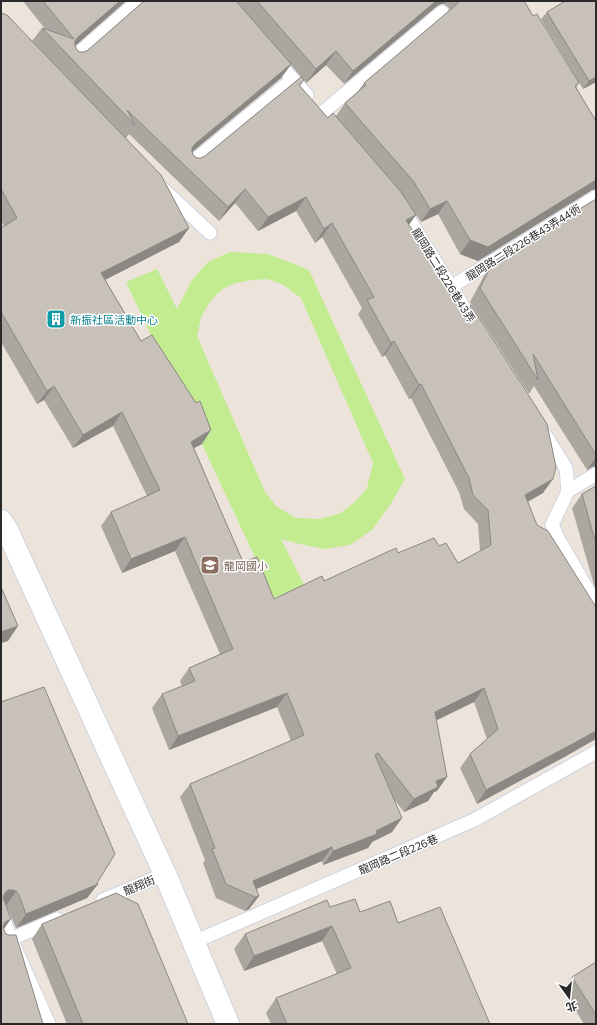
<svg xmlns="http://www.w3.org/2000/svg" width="597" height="1025" viewBox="0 0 597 1025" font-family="Commissioner,'Noto Sans TC',sans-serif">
	<rect width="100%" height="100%" fill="#ece4da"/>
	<path fill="#c3ec90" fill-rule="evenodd" d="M230 252 268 254 309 270 405 479 390 505 372 530 350 545 325 549 304 545 281 539 304 585 274 598 126 282 157 269 177 309 192 280 208 262ZM267 279 282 284 301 298 373 463 367 488 356 501 341 513 320 519 296 518 276 506 265 492 197 336C199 331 199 324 201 318 205 309 212 298 219 292 232 281 252 280 267 279Z"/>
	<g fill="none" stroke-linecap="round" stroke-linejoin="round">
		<g stroke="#cfd3e2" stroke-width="15">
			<path id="service" d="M73 58 138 1
				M275 59 307 95
				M322 113 442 12
				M190 164 293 79
				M162 188 210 233
				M402 208 475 325
				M451 287 596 197
				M542 430 566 468 568 491 552 525 558 538 596 604
				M568 491 596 474
				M103 900 165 874
				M1 912 11 939 49 1024
				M1 942 11 939 57 919
				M194 942 474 820 596 752"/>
		</g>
		<g stroke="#cfd3e2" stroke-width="24">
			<path id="secondary" d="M1 521 7 530 165 874 228 1024"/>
		</g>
		<use href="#service" stroke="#fff" stroke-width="13"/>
		<use href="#secondary" stroke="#fff" stroke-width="22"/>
	</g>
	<path fill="#aba6a0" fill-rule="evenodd" d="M23 1H126L75 46 77 50 80 52H84L88 50 144 1H524L533 16 579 83 576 88 596 121V189L592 190 478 261 460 254 438 214 421 222 402 194 409 225 465 314 471 305 543 493 527 502 568 755 477 804 460 768 470 754 487 739 474 702 436 720 437 791 434 792 428 801 404 812 394 799 392 832 372 842 368 848 323 865 322 861 256 889 259 896 249 909 245 911 216 898 203 863 205 860 180 797 190 784 291 741 277 707 169 750 152 708 162 694 182 686 180 681 189 668 220 654 175 551 122 573 101 526 111 512 147 496 113 426 73 448 44 400 37 404 1 342V228L4 226 1 220V13L32 41 42 28 45 29ZM441 4H444L448 7 450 10 364 83 356 94 345 103 336 116 328 118 300 86 304 80 306 83 326 65 344 84 437 6ZM291 65 301 77 205 156 201 158H197L193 155 192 152 281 78ZM129 134 219 221 235 203 258 231 296 211 315 243 322 237 362 308 358 314 382 357 385 355 409 399 411 398 459 492 464 509 478 524 480 551 458 563 439 546 398 553 274 599 243 562 194 448 202 444 105 280 179 242 189 228 126 138Z
		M596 1V82L583 89 541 19 547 12Z
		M596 199V466L592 467 587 470 534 386 529 394 470 302 484 276 493 262Z
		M596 486V588L594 585 572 508 582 494Z
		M1 702 98 884 87 898 16 928 8 909 5 905 3 930 1 1024Z
		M330 907 360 912 398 923 490 1024H271L266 1013 276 998 337 974 322 941 244 971 234 949 245 934Z
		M42 924 188 1024H67L32 939Z
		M596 962V1024H584L563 990 572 977Z"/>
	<path fill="#8b8782" d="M120 1H126L68 52 77 38Z
		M436 1H447L444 4H441L437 6 344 84 353 71Z
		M336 51 326 65 306 83 316 69Z
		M291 64 281 78 185 158 195 144Z
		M596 77V82L583 89 589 81Z
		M596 180V189L592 190 478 261 460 254 470 240Z
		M245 189 235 203 219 221 228 207Z
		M306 197 296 211 258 231 268 217Z
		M447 201 438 214 421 222 430 209Z
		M416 215 406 229V220Z
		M332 223 322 237 315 243 324 229Z
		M189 228 179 242 91 287 101 273Z
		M394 341 385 355 382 357 391 343Z
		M421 384 411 398 409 399 419 385Z
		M54 386 44 400 37 404 47 391Z
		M122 412 113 426 73 448 83 435Z
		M211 430 202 444 181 455 191 442Z
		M596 457V466L592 467 587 470Z
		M553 479 543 493 515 509 525 495Z
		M185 537 175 551 122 573 131 559Z
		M18 626 8 641 1 643V632Z
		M484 688 474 702 425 726 435 712Z
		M287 693 277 707 169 750 178 736Z
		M596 731V739L568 755 477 804 486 790Z
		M447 777 437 791 434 792 428 801 404 812 414 799 436 781Z
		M402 818 392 832 372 842 368 848 323 865 333 851Z
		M332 847 322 861 247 893 253 881Z
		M98 884 87 898 16 928 26 914Z
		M8 890H12L16 891 6 906 1 904 5 893Z
		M259 896 249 909 245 911 255 897Z
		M11 919 1 933V928L5 922Z
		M332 926 322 941 244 971 254 956Z"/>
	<path fill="#c7c1ba" stroke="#8b8782" d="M43 1H120L77 38 75 41V45L77 50 80 52H84L88 50 144 1H236L291 64 195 144 192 148V151L193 155 197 158H201L205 156 301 77 304 80 299 85 328 118 333 113 401 192 416 215 406 220 466 316 471 305 547 424 556 467 553 479 525 495 537 525 548 531 596 607V731L578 741 486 790 470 754 498 729 484 688 435 712 447 777 436 781 438 787 414 799 378 753 375 755 402 818 376 831 377 834 333 851 332 847 253 881 259 896 255 897 226 884 212 849 215 848 190 784 304 735 287 693 178 736 162 694 195 681 189 668 233 649 185 537 131 559 111 512 160 490 122 412 83 435 54 386 47 391 1 312V228L17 218 1 189V13L7 15 161 175 189 228 101 273 141 341 152 335 196 403 200 401 211 430 191 442 243 562 257 557 274 599 322 576 324 581 396 548 398 553 434 538 439 546 446 543 458 563 491 545 488 510 473 495 469 478 421 384 419 385 394 341 391 343 367 300 374 297 332 223 324 229 306 197 268 217 245 189 228 207 127 110 135 125 42 28 74 39Z
		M257 1H436L353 71 336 51 316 69Z
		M459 1H524L533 16 537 14 579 83 575 86 596 121V180L488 247 470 240 447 201 430 209 414 182 345 103 366 85 364 83 457 4Z
		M565 1H596V77L589 81 547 12Z
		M596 199V455L533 354 538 380 480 288 493 262Z
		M596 486V544L582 494Z
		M1 587 18 626 1 632Z
		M44 687 115 854 97 883 98 884 26 914 19 895 16 891 12 890H8L5 893 3 897 4 900 11 919 5 922 3 926 4 930 6 934 9 935H16L43 1024H1V702Z
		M116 893 138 904 188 1024H83L42 924Z
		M355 899 360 912 390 901 398 923 440 907 490 1024H287L276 998 351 968 332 926 254 956 245 934 327 900 330 907Z
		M596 962V1015L572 977Z"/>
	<defs>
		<g id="building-square" transform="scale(1)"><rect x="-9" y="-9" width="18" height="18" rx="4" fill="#0f9aa8" stroke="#fff"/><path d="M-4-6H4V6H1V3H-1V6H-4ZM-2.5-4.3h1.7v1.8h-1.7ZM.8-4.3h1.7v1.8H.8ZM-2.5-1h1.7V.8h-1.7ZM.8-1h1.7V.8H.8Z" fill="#fff"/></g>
		<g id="school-square" transform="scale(1)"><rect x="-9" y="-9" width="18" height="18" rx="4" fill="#8d6e63" stroke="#fff"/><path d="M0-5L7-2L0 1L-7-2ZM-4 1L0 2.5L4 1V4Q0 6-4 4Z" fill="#fff"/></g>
	</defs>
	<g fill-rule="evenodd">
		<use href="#building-square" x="56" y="319"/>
		<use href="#school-square" x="210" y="565"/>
	</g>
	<g text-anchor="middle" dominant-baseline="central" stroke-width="3" stroke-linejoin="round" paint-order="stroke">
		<g font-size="11" fill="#292929" stroke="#fff">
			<text transform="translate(523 242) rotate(-32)">龍岡路二段226巷43弄44衖</text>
			<text transform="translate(444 275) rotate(58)">龍岡路二段226巷43弄</text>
			<text transform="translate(398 854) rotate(-23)">龍岡路二段226巷</text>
			<text transform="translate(139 885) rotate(-23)">龍翔街</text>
		</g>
		<g font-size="11" fill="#0d838f" stroke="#fff" text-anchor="start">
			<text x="70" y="319">新振社區活動中心</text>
		</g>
		<g font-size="11" fill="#785e54" stroke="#fff" text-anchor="start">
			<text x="224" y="565">龍岡國小</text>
		</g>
	</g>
	<rect width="597" height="1025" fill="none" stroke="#292929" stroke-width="4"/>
	<g transform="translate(569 997) rotate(165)" stroke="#ffffff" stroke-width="3" paint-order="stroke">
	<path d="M0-3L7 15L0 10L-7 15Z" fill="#292929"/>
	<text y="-6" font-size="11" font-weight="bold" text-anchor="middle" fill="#292929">北</text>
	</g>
</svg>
